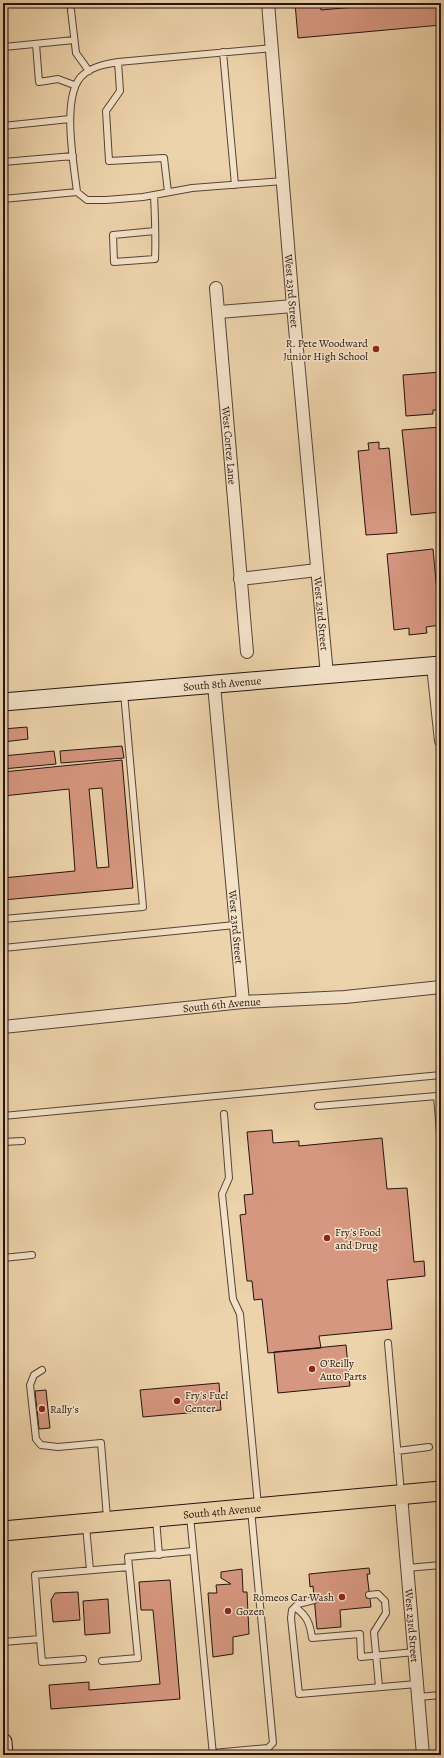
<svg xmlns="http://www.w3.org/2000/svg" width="444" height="1758" viewBox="0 0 444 1758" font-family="Alegreya,serif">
	<rect width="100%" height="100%" fill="#edd3ab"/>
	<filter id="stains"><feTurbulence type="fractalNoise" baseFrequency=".005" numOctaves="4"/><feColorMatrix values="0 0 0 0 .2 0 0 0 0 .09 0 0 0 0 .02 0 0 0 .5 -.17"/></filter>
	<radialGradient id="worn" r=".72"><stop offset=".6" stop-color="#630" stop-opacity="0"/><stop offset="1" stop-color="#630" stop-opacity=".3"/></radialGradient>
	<path fill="#d69780" stroke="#25130c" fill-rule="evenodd" d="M295 3H321V10L399 3H441V25L298 38Z
		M441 372V410H433V414L406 416 403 375Z
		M441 427V512L411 515 402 430Z
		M379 442V449L389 448 397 533 366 535 358 451 369 450 368 443Z
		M433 549 440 625 426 627 427 633 409 635V628L394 630 387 554Z
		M27 727 28 739 3 742V729Z
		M122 746 124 758 61 763 60 751Z
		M54 751 56 764 3 769V756Z
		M122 760 133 888 3 900V878L75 871 69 789 3 796V772ZM102 788 109 867 97 868 89 789Z
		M272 1130 273 1143 299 1141V1146L382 1138 387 1189 407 1188 414 1262 424 1261 425 1276 387 1280 392 1329 319 1336 321 1348 268 1353 262 1299 254 1300 252 1281H247L240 1215 246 1214 244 1195 253 1194 247 1132Z
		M346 1345 350 1386 278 1393 274 1352Z
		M219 1383 221 1410 143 1417 140 1390Z
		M46 1390 50 1428 39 1429 35 1391Z
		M369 1568 370 1574H367L371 1607 340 1610 341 1627 317 1629 313 1586 310 1587 309 1574Z
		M242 1569 243 1592H247L249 1634 233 1637V1654L213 1657 208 1593H217L216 1585 231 1584 221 1578V1572Z
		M170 1580 180 1699 51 1709 49 1685 89 1682V1690L160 1684 153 1610H141L139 1582Z
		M78 1592 80 1620 53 1622 51 1600 55 1593Z
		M108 1599 110 1633 85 1635 83 1601Z"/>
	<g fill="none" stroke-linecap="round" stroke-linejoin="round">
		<g stroke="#574334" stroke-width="8">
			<path id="lane" d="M71 10 76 53 89 71
				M36 44 39 82 58 79 74 85
				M4 47 74 40
				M273 48 118 62C106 64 94 66 84 74 60 92 74 165 77 192L87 200H106L143 197 192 188 283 181
				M223 52 235 185
				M118 62 120 91 106 111 109 161 164 158 168 192
				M3 126 70 119
				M3 162 73 156
				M154 195C155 216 156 238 155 259L114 262 113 235 155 231
				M3 199 77 192
				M3 274 4 281
				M3 919 143 907 124 693
				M3 948 235 925
				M318 1106 437 1096 441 1146
				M224 1114 229 1178 222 1194 233 1299 240 1314 258 1505
				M3 1116 441 1075
				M3 1142 22 1141
				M3 1258 32 1255
				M388 1343 401 1493
				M42 1370 34 1375 30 1385 36 1439 41 1445 58 1447 101 1443 107 1518
				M397 1451 429 1447
				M190 1516 213 1755
				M156 1519 159 1555
				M86 1526 90 1570
				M407 1568 441 1565
				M369 1595 378 1594 385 1601 386 1613 374 1632 379 1687
				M314 1600 298 1604 292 1610 291 1618 299 1694 417 1684
				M295 1607C307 1616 310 1623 312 1638L360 1634 361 1657 415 1652
				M40 1639 35 1575 129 1567
				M3 1642 40 1639 42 1662 83 1659
				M102 1661 138 1658 128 1557 193 1551
				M418 1697 441 1695
				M213 1753 268 1748 273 1743 251 1510"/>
		</g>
		<g stroke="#574334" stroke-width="14">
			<g id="street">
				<path id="s1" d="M268 3 293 306 327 675"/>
				<path id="s2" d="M216 288 247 652"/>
				<path d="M219 312 293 306"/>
				<path d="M240 579 317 570"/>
				<path d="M433 666 441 741"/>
				<path id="s3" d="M214 685 243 1002"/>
				<path id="s4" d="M3 1027 243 1002 345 997 441 987"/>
				<path id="s5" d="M401 1495 423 1755"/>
			</g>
		</g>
		<g stroke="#25130c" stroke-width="19">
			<g id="secondary">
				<path id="s6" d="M3 702 441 665"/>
				<path d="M3 1742 4 1755"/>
			</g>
		</g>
		<g stroke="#25130c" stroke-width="21">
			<g id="primary">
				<path id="s7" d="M3 1531 441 1491"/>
			</g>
		</g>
		<use href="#lane" stroke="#f3e2c8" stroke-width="6"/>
		<use href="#street" stroke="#f3e2c8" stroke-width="12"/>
		<use href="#secondary" stroke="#f3e2c8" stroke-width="17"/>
		<use href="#primary" stroke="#edd3ab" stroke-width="19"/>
	</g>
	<g fill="#8f2418" stroke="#f3e2c8" stroke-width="1.5">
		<circle cx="376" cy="349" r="4"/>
		<circle cx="327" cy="1238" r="4"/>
		<circle cx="312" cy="1369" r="4"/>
		<circle cx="177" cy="1401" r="4"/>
		<circle cx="42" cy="1409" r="4"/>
		<circle cx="342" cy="1597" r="4"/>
		<circle cx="228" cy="1611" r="4"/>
	</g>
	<g text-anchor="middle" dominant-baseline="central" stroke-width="3" stroke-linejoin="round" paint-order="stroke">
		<g font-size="11" fill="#25130c" stroke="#f3e2c8">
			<text stroke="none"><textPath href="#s1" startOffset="289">West 23rd Street</textPath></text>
			<text stroke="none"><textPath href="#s2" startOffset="158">West Cortez Lane</textPath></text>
			<text stroke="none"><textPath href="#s1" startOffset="613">West 23rd Street</textPath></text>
			<text stroke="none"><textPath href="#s6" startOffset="220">South 8th Avenue</textPath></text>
			<text stroke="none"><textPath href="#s3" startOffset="243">West 23rd Street</textPath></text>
			<text stroke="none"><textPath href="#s4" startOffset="220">South 6th Avenue</textPath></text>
			<text stroke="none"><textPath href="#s7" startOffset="220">South 4th Avenue</textPath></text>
			<text stroke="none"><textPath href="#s5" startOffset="131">West 23rd Street</textPath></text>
		</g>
		<g font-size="11" fill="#25130c" stroke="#f3e2c8" text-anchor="start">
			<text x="368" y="343" text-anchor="end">R. Pete Woodward<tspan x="368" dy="13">Junior High School</tspan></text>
			<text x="335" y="1232">Fry's Food<tspan x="335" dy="13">and Drug</tspan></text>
			<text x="320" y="1363">O'Reilly<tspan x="320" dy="13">Auto Parts</tspan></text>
			<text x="185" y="1395">Fry's Fuel<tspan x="185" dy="13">Center</tspan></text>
			<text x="50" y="1409">Rally's</text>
			<text x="334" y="1597" text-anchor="end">Romeos Car Wash</text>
			<text x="236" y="1611">Gozen</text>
		</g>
	</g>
	<rect width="444" height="1758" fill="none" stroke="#edd3ab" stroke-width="16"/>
	<rect x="4" y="4" width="436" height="1750" fill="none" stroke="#25130c" stroke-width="2"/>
	<rect x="8" y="8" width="428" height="1742" fill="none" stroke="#25130c"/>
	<rect width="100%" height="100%" filter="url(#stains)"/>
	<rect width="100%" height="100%" fill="url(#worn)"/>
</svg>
